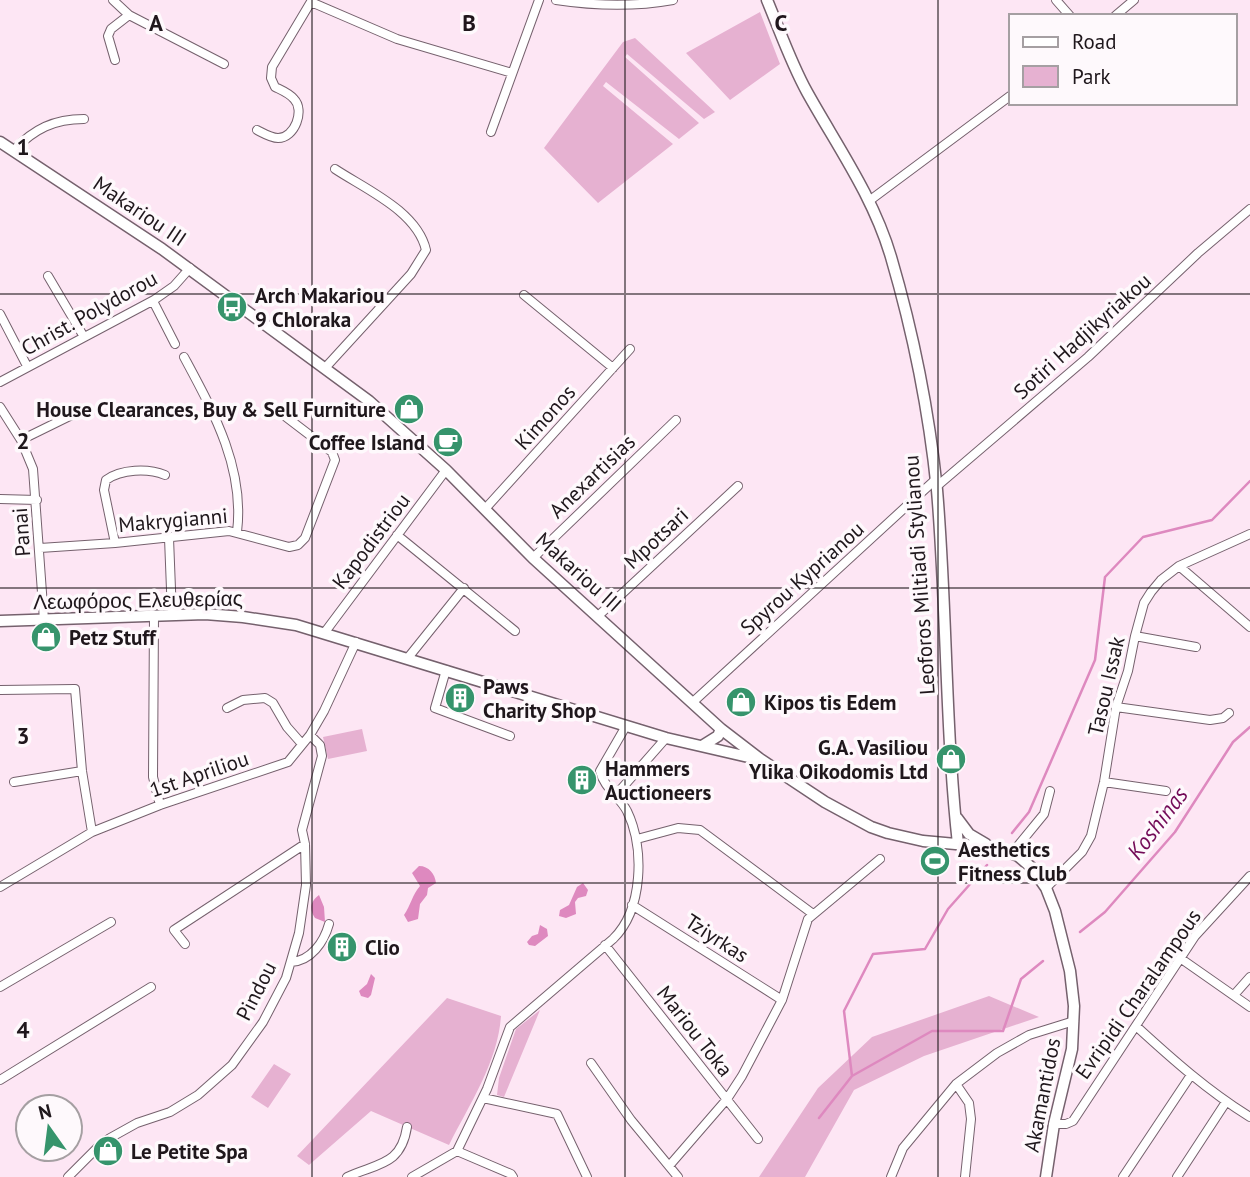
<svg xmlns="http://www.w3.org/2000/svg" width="1250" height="1177" viewBox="0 0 1250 1177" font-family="'PT Sans',sans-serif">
	<rect width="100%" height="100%" fill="#fde6f4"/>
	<path fill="#e6b1d1" d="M760 12 780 64 730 100 686 53Z
		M635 38 715 112 704 119 627 54 625 57 699 123 679 139 606 82 603 86 673 144 598 203 544 148 623 42Z
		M362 729 367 751 328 759 323 737Z
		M989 996 1039 1017 924 1056 854 1090 805 1177H759L818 1088 872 1037Z
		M447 998 501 1016C498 1062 469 1105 449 1145L371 1111 309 1165 297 1156Z
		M540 1010 504 1097 497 1095 499 1078 516 1029Z
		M274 1064 291 1074 268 1108 251 1097Z"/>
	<path fill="#de89bf" d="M419 866C429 866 435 874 436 883L428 888 427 895 420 904 418 919 408 922 404 915C411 905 412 895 420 886L412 873Z
		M583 883 588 890 586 896 578 898 575 902 576 914 566 918 559 916 560 910 569 905 577 887Z
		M319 895 324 907 325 922 315 918C309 909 310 902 319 895Z
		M540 925 547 929 548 936 535 946 529 945 527 942 532 936 538 934Z
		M371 974 375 978 371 995 368 998 361 996 359 991 367 984Z"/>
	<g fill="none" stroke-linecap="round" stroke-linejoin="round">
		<path stroke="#de89bf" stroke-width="2.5" d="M1012 833 1029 812 1095 660 1105 577 1143 537 1212 520 1250 481
			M1080 932 1105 912 1175 832 1233 742 1250 727
			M852 1076 844 1011 873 954 925 949 948 909 987 865
			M819 1118 852 1076 932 1031H1003L1021 979 1043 961"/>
		<g stroke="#75616d" stroke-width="10">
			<path id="minor" d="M113 0 129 15 224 64
				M556 0C596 6 634 7 673 0
				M1056 0 1070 16
				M311 2 397 39 512 73
				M1115 16 1134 0
				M115 60 108 36 111 29 129 15
				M257 130C263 133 271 138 278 138 295 138 305 110 294 99 289 93 281 90 275 87L271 78 272 67 312 0
				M491 132 539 0
				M14 150C34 129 54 119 84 119
				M869 201 1010 96
				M48 276 84 337
				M524 295 613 368
				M153 301 175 344
				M0 314 27 366
				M184 357C213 411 245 468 237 532
				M325 368 411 274 426 250C417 211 365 189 335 169
				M0 382 154 300 174 286 190 268
				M0 407 21 440 33 469 44 620
				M21 440 78 412
				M936 487 1088 357 1198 253 1250 209
				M0 499 37 500
				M485 509 630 349
				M397 535 515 631
				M169 538 172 615
				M115 543 104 490 106 480C121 469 148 468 165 475
				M40 548 115 543 229 531 289 547 298 545 305 538 335 460 332 452 273 407
				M533 558 676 420
				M1179 566 1250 627
				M154 615 153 777 160 805
				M598 616 738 486
				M325 632 446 470
				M1135 636 1196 647
				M407 659 464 588
				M446 670 435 708 510 736
				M0 690 75 689 82 771 92 832
				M693 702 935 480
				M1116 707 1210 720 1223 718 1229 713
				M227 708 243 700 265 698 273 703 287 727 302 744
				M14 782 82 771
				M1104 782 1166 791
				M615 796 666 738
				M637 839 678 828 700 830 813 914
				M1012 853 1044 814 1050 791
				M0 887 92 832 160 805 288 762 310 735 324 711 356 642
				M1046 888 1082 852 1091 836 1104 782 1116 707 1128 671 1135 636 1144 603 1151 592 1161 580 1179 566 1250 534
				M632 905 782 1000
				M185 944 174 930 305 844
				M605 945 758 1139
				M1180 958 1250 1007
				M291 962C311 961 324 942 329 924
				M0 987 111 922
				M1234 995 1250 977
				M1136 1026C1172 1059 1208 1091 1250 1117
				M591 1063 631 1120 678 1177
				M0 1080 151 987
				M956 1084 969 1103 971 1119 965 1177
				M483 1098 557 1114 587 1177
				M1054 1124H1066L1073 1121 1195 936 1250 876
				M457 1151 487 1089 510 1027 613 939C643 910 645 848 627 811 619 796 604 788 600 771L626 726
				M669 1166 727 1099 742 1076 782 1000 808 919 880 859
				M68 1177 98 1147 110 1138 137 1123 170 1112 198 1095 232 1065 263 1022 286 978 299 933 306 885 305 844 302 830 322 756 320 745 310 735
				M347 1177C377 1163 401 1166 407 1127
				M412 1177 457 1151 511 1174 513 1177
				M891 1177 903 1148 956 1084 997 1053 1029 1035 1074 1021
				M1123 1177 1191 1075
				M1177 1177 1226 1102"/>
		</g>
		<g stroke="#75616d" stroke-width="13">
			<path id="major" d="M767 0C780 31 791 63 807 92 837 146 873 196 891 257 913 332 929 412 937 490 947 608 945 726 958 844
				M0 142 162 249 369 401 446 470 533 558 721 729 760 759 825 802 871 827 888 833 923 841 999 848 1018 856 1032 868 1046 888 1055 911 1070 971 1074 1006 1072 1049 1054 1124 1046 1177
				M0 621 205 614 243 617 296 625 666 738 757 759
				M702 746 718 736 721 729
				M957 818 969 834 986 844"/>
		</g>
		<use href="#minor" stroke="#fff" stroke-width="8"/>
		<use href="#major" stroke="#fff" stroke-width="10"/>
	</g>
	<path fill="none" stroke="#1f171c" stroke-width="2" stroke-opacity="0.55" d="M312 0V1177M625 0V1177M938 0V1177M0 294H1250M0 588H1250M0 883H1250"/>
	<defs>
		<g id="bus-disc" transform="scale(1.575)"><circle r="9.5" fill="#36946c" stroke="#fef9fc"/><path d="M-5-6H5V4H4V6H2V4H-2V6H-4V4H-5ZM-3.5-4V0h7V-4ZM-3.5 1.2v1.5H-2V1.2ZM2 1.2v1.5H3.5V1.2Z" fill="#fff"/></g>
		<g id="shop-disc" transform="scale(1.575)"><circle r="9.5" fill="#36946c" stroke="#fef9fc"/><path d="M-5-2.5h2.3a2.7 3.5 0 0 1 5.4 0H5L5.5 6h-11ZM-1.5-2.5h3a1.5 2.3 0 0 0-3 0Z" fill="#fff"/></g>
		<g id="cafe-disc" transform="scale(1.575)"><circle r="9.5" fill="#36946c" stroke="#fef9fc"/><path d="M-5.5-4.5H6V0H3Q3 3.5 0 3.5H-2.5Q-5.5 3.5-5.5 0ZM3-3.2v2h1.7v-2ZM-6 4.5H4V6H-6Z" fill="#fff"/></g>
		<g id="building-disc" transform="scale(1.575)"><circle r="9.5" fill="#36946c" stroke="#fef9fc"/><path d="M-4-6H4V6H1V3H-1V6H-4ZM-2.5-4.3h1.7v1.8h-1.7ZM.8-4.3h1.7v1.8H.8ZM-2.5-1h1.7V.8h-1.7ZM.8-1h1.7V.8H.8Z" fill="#fff"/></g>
		<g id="stadium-disc" transform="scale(1.575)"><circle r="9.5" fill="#36946c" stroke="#fef9fc"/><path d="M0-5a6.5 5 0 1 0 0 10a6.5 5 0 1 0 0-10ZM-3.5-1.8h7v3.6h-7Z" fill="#fff"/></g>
	</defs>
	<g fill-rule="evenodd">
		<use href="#bus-disc" x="232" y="307"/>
		<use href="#shop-disc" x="409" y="409"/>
		<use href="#cafe-disc" x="448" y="442"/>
		<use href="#shop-disc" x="46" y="637"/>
		<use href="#building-disc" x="460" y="698"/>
		<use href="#shop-disc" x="741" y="702"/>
		<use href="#shop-disc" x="951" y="759"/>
		<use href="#building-disc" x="582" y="780"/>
		<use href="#stadium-disc" x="935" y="861"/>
		<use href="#building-disc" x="342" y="947"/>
		<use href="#shop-disc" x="108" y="1151"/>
	</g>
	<g text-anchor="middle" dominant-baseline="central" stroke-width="7" stroke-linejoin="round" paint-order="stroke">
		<g font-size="21" fill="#1f171c" stroke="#fef9fc">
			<text transform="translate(140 211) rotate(34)">Makariou III</text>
			<text transform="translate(89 313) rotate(-29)">Christ. Polydorou</text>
			<text transform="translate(1082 336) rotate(-42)">Sotiri Hadjikyriakou</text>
			<text transform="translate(545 417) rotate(-48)">Kimonos</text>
			<text transform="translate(592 476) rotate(-44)">Anexartisias</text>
			<text transform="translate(173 520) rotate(-5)">Makrygianni</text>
			<text transform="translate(21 532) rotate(-94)">Panai</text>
			<text transform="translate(656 538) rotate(-43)">Mpotsari</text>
			<text transform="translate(371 541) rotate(-53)">Kapodistriou</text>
			<text transform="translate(579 572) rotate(42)">Makariou III</text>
			<text transform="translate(919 575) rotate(-94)">Leoforos Miltiadi Stylianou</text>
			<text transform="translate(802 578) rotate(-42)">Spyrou Kyprianou</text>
			<text transform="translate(138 600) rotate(-1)">Λεωφόρος Ελευθερίας</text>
			<text transform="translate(1106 686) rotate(-77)">Tasou Issak</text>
			<text transform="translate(199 774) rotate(-19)">1st Apriliou</text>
			<text transform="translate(717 938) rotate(33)">Tziyrkas</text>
			<text transform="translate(256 991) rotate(-63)">Pindou</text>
			<text transform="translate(1138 994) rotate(-55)">Evripidi Charalampous</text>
			<text transform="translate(695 1031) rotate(52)">Mariou Toka</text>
			<text transform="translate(1042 1095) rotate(-79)">Akamantidos</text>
		</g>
		<g font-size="21" font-weight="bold" fill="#1f171c" stroke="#fef9fc" text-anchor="start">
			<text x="255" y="295">Arch Makariou<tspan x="255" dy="24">9 Chloraka</tspan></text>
			<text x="386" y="409" text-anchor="end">House Clearances, Buy &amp; Sell Furniture</text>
			<text x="425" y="442" text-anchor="end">Coffee Island</text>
			<text x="69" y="637">Petz Stuff</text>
			<text x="483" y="686">Paws<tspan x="483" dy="24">Charity Shop</tspan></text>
			<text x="764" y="702">Kipos tis Edem</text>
			<text x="928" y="747" text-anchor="end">G.A. Vasiliou<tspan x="928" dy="24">Ylika Oikodomis Ltd</tspan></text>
			<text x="605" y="768">Hammers<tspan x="605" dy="24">Auctioneers</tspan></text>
			<text x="958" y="849">Aesthetics<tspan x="958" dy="24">Fitness Club</tspan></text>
			<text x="365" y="947">Clio</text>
			<text x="131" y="1151">Le Petite Spa</text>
		</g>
		<g font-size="23" font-style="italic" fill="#730b58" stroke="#fef9fc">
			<text transform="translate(1157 823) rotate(-53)">Koshinas</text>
		</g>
	</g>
	<g font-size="23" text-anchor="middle" font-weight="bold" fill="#1f171c" stroke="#fef9fc" stroke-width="7" stroke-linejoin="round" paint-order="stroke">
		<text x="156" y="31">A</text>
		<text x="469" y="31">B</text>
		<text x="781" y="31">C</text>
		<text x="23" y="155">1</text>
		<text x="23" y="449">2</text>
		<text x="23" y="744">3</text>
		<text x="23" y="1038">4</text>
	</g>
	<rect x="1009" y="14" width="228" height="91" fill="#fef9fc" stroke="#a59fa2" stroke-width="2"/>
	<rect x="1023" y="37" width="35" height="10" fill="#ffffff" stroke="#a59fa2" stroke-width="2"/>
	<text x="1072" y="49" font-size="21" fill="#1f171c">Road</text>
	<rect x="1023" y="66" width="35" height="21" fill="#e6b1d1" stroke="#a59fa2" stroke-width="2"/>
	<text x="1072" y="84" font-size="21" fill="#1f171c">Park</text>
	<g transform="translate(49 1128) rotate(346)"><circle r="33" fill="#fef9fc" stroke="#a59fa2" stroke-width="2"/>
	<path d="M0-5L12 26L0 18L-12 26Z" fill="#36946c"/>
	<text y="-10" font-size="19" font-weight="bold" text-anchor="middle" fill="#1f171c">N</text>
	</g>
</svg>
